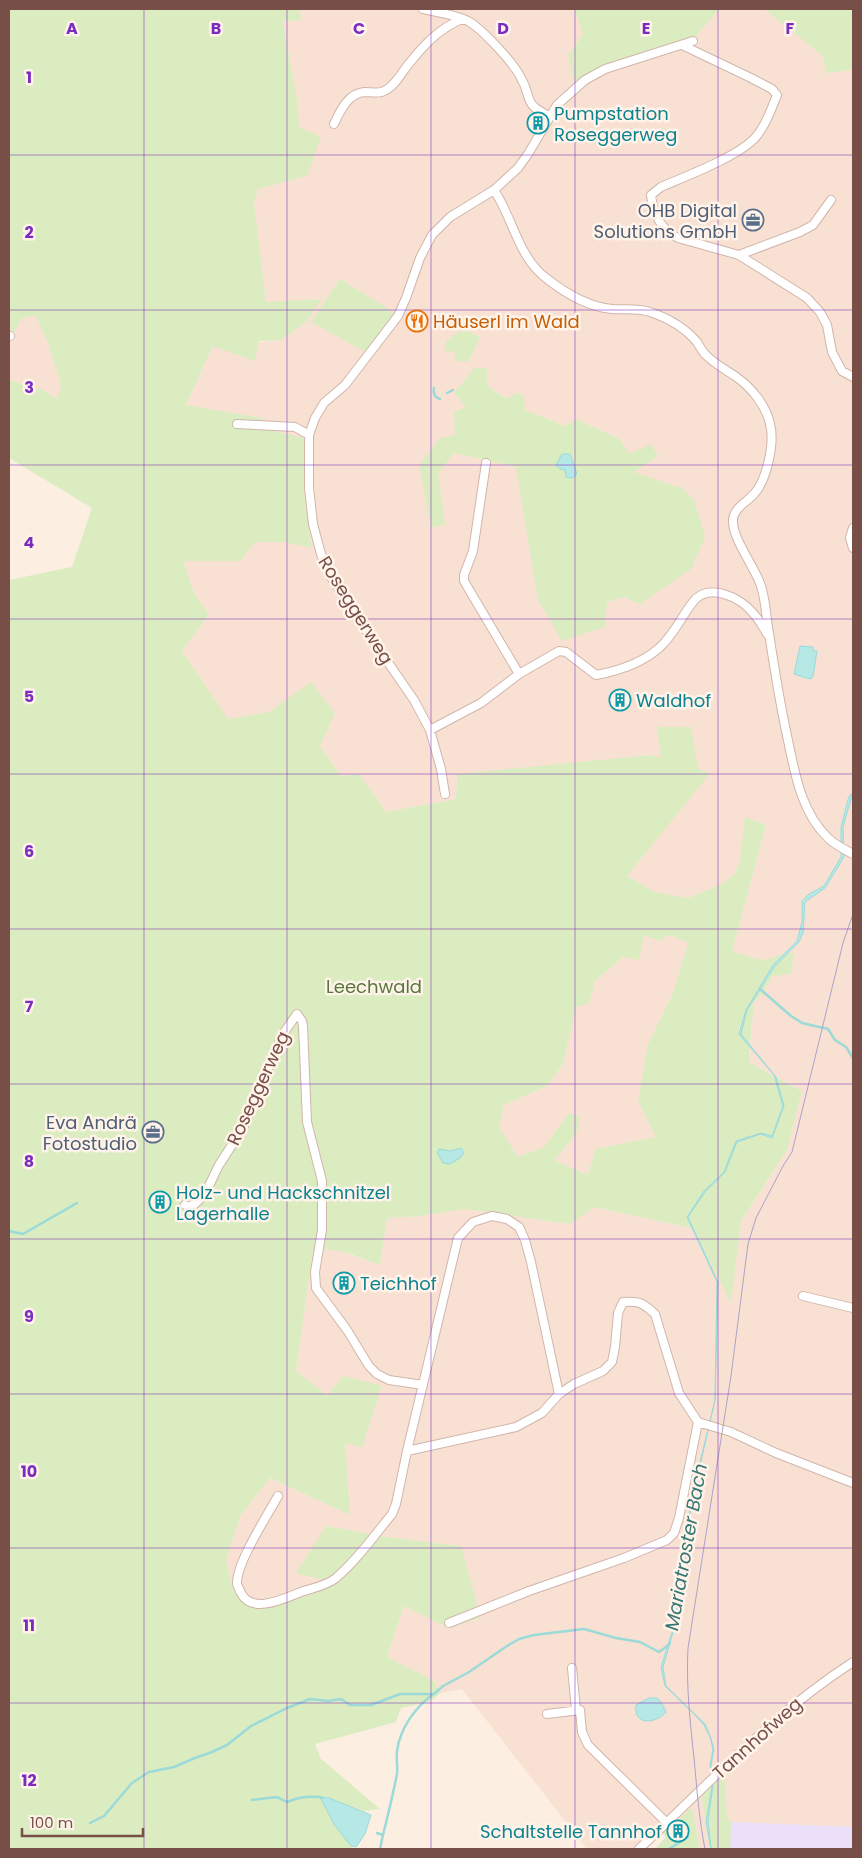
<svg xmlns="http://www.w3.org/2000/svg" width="862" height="1858" viewBox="0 0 862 1858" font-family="Poppins,sans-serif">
	<rect width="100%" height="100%" fill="#fdeee2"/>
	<path fill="#f8e1d3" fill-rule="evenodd" d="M300 9H574L583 34 568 55 574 82 604 67 696 36 719 9H764L822 55 826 72 853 70V1849H700L692 1807 646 1849H587L462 1689 441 1693 433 1680 387 1657 404 1606 448 1628 461 1546 386 1537 326 1526 336 1583 285 1603 256 1608 240 1600 232 1587 226 1560 241 1515 270 1478 350 1515 345 1443 327 1395 296 1371 313 1250 335 1249 380 1265 387 1218 420 1216 465 1209 570 1224 594 1207 691 1228 699 1239 731 1302 741 1221 787 1150 802 1091 749 1062 754 1002 762 994 773 976 794 954 784 953 770 960H759L732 951 766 825 745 817 740 859 735 873 724 883 688 898 655 892 627 876 709 773 651 755 457 775 456 799 386 812 359 774 341 776 320 746 335 713 311 683 269 712 227 720 182 651 209 614 194 593 183 560 240 561 255 542H284L312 547 304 494 265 429 262 418 186 406 213 346 281 340 306 322 321 299 266 303 254 203 258 189 307 176 299 127 297 99 283 21 301 19ZM486 368 487 386 525 410 565 426 576 419 620 439 628 454 633 472 624 596 607 603 538 600 516 467 454 453 438 474 431 528 419 465 455 435 454 412 466 407Z
		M35 315 48 343 61 385 58 399 43 390 9 380V324L13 334 21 319Z
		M644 935H670L688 943 673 993 648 1044 656 1137 595 1149 588 1175 554 1160 577 1133 580 1119 569 1113 544 1147 518 1157 499 1127 504 1105 547 1086 563 1064 576 1006 589 1003 595 981 623 957Z"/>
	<path fill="#ebdffa" d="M731 1822 853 1827V1849H730Z"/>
	<path fill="#daecc0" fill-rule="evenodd" d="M9 9H300L301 20 283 21 297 99 299 127 321 137 307 176 258 189 254 203 266 302 322 299 306 322 281 340 259 341 255 361 213 346 186 405 262 418 265 429 304 438V494L312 548 284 542H255L240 561H183L194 593 209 614 182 651 228 719 269 712 311 682 335 713 320 746 341 776 359 774 386 812 456 799 457 774 651 755 661 758 657 727H691L698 769 710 773 627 876 655 892 688 898 724 883 735 873 740 859 745 817 766 825 732 951C755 958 761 965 784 953L773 965 746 1010 739 1034 750 1047 749 1062 774 1076 783 1106 773 1133 784 1106 776 1077 802 1091 787 1150 741 1221 731 1303 688 1217 705 1192 725 1172 737 1142 748 1138 736 1141 724 1172 704 1191 687 1216 695 1235 691 1228 594 1207 570 1224 465 1209 420 1216 387 1218 380 1265C358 1257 337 1246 313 1250L296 1371 327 1395 344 1376 382 1386 362 1447 345 1443 350 1515 270 1478 241 1515 226 1560 232 1587 240 1600 256 1608 285 1603 335 1583 296 1573 326 1526 386 1537 461 1546 481 1618 448 1628 404 1606 387 1657 433 1680 441 1693 429 1702 401 1708 396 1722 315 1744 321 1759 380 1809 364 1811 347 1805 334 1824 353 1849H9V580L72 567 92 508 9 458V380L43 390 57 399 61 385 48 343 35 315 21 319 13 335 9 324ZM644 935 659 941 670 935 688 943 673 993 648 1044 638 1100 656 1137 595 1149 588 1175 554 1160 577 1133 580 1118 569 1113 544 1147 518 1157 499 1127 504 1105 547 1086 563 1064 576 1007 589 1003 595 981 623 957 639 960Z
		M574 9H719L696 36 604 67 574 82 568 55 583 34Z
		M764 9H853V70L826 73 822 55Z
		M340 279 395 313 366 352 311 322Z
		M463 329 480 337 468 362 456 361 454 352 444 350 447 340Z
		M474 368H487V386L507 399 517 393 524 396 525 410 565 426 576 419 620 439 629 454 651 444 658 456 634 472 683 489 694 500 705 537 691 569 640 604 624 597 607 602 605 627 562 641 538 600 516 467 454 453 438 474 445 524 431 528 419 465 440 438 455 435 454 412 466 407 454 393Z
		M787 953H794L791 974 773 976 762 994 754 1002 750 1045 741 1034 747 1010 775 965Z
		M719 1775 724 1777 725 1779 726 1808 728 1820 731 1822 730 1849H710L702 1799 705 1788Z
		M692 1807 700 1849H655L666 1837 663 1834Z"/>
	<path fill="#b6e8e6" stroke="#9bdad8" d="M562 454H570L577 474 572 478 566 477 565 470 560 469 556 465Z
		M800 646 813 647V651H817L813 677 810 679 794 674Z
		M853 792 843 827 844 857 825 888 805 902 803 933 799 942 775 966 747 1010 741 1034 776 1077 784 1106 772 1138 761 1134 737 1142 725 1172 705 1192 688 1217 718 1282 715 1400 691 1505 686 1564 674 1629 663 1667 666 1686 705 1724 710 1736 714 1749 711 1765 713 1786 708 1821 711 1849 706 1822 712 1786 710 1765 713 1749 710 1737 704 1725 695 1715 665 1686 661 1667 673 1629 685 1565 690 1504 715 1400 717 1282 687 1217 704 1191 724 1172 736 1141 761 1133 772 1136 783 1106 774 1075 739 1034 746 1010 773 965 797 941 802 922V901L809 894 824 886 841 857V827L849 796Z
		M461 1148 464 1153 460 1158 450 1164 443 1163 437 1153 439 1149 450 1151Z
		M649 1698H657L661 1702 666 1712C656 1724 633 1726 636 1705Z
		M320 1797 329 1798 371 1815 365 1834 356 1847 351 1846 334 1824Z"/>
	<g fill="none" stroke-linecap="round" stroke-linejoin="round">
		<path stroke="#9bdad8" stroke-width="2.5" d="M434 388C433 393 434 397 440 399
			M447 393 453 390
			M760 989 791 1016 802 1023 828 1029 835 1040 846 1047 853 1058
			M9 1231 23 1234 77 1203
			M252 1800 277 1797 287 1802C298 1797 307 1796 320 1797L322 1798
			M90 1823 104 1816 132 1783 149 1772 174 1767 195 1758 212 1752 227 1745 251 1726 287 1708 310 1699 328 1701 341 1699 350 1705H371L400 1694H434L443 1686 469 1672 507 1646 519 1639 534 1635 584 1629 616 1638 640 1642 659 1652 666 1647 670 1643
			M377 1833 383 1835C388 1815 393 1794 397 1774 398 1767 396 1759 397 1751 400 1728 415 1708 433 1694
			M380 1849 383 1835
			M669 1849 688 1837"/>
		<g stroke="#d1b5ab" stroke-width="10">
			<path id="street" d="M423 9C438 13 455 14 468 21 482 29 514 63 521 78 533 99 522 103 549 116
				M682 45 751 78 772 89 777 95C771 110 765 127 754 139 735 158 686 176 661 187L651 195C653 213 661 230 678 238L739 255 807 298 820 312 827 325 832 352 842 371 853 377
				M334 124C340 111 348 93 365 92 370 92 379 94 384 91 394 87 401 74 407 66 423 46 438 29 462 19
				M494 190C513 218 518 257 546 278 565 293 587 307 612 309 625 310 638 308 650 312 668 318 685 328 697 342 700 347 703 353 707 356 715 364 726 370 735 376 751 387 766 405 770 424 775 442 767 480 754 494 747 502 734 508 733 519 731 537 755 567 761 586 766 601 766 618 769 633 774 666 779 698 786 731 794 767 799 810 828 838 835 845 844 849 853 854
				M739 255 800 232 813 225 831 200
				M9 336H10
				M237 424 295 427 309 435
				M486 463 473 551 464 575V581L519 674
				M853 528 850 538 853 548
				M430 730 481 703 519 674 559 651 566 652 596 675C618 671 642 663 659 648 674 635 681 617 693 602 708 582 740 597 753 613 759 619 763 628 768 635
				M445 794 441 769 430 730 414 700 358 619 331 577 321 554 313 524 309 488V435L315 418 324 403 345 385 398 316 406 298 420 258 432 235 450 217 494 190 518 168 528 154 557 105 585 80 605 69 693 41
				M185 1205 188 1207 195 1204 205 1194 219 1165 243 1128 283 1034 297 1014 302 1021 303 1026 307 1122 322 1181V1230L315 1272 316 1288 347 1330 369 1366 377 1374 389 1380 423 1385
				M803 1296 853 1308
				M559 1394 531 1262 525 1240 519 1227 507 1219 492 1216 473 1222 458 1238 407 1451 516 1427 542 1413 559 1394 574 1384 603 1371 612 1362 615 1347 618 1313 623 1302C640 1301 643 1303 655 1314L679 1393 698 1422 731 1432 776 1453 853 1483
				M278 1496C267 1516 237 1562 237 1583 237 1586 240 1590 241 1593 252 1615 285 1598 301 1592 312 1588 326 1586 336 1578 357 1560 374 1536 392 1514L396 1504 407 1451
				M449 1623 529 1591 624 1558 667 1540 674 1533 679 1518 698 1422
				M572 1668 576 1710
				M547 1714 580 1710 582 1732 588 1745 667 1823
				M639 1849C710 1783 771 1715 853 1662"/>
		</g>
		<use href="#street" stroke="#fff" stroke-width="8"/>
		<path stroke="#aea0c7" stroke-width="1" d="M705 1849C699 1819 697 1789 694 1758 690 1721 686 1685 688 1648L731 1376 748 1244 756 1218 783 1166 792 1152 843 943 853 914"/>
	</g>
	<path fill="none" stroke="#7b2cbf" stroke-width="1" stroke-opacity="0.55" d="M144 9V1849M287 9V1849M431 9V1849M575 9V1849M718 9V1849M9 155H853M9 310H853M9 465H853M9 619H853M9 774H853M9 929H853M9 1084H853M9 1239H853M9 1394H853M9 1548H853M9 1703H853"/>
	<defs>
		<g id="building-ring" transform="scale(1.125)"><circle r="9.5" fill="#fff3ea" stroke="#0f9aa8" stroke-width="1.5"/><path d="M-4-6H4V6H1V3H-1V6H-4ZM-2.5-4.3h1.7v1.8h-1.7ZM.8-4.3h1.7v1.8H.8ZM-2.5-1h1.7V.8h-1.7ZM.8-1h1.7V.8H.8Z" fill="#0f9aa8"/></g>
		<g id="office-ring" transform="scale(1.125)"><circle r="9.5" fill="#fff3ea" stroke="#5c6f8a" stroke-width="1.5"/><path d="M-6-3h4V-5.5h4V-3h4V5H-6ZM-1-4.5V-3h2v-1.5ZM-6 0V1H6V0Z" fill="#5c6f8a"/></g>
		<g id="restaurant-ring" transform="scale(1.125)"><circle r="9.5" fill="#fff3ea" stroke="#e8710a" stroke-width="1.5"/><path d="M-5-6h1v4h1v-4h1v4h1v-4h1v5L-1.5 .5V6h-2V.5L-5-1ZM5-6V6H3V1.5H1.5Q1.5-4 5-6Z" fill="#e8710a"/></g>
	</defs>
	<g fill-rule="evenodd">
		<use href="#building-ring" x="538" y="123"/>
		<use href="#office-ring" x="753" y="220"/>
		<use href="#restaurant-ring" x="417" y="321"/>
		<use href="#building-ring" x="620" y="700"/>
		<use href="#office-ring" x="153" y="1132"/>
		<use href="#building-ring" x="160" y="1202"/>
		<use href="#building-ring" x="344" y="1283"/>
		<use href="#building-ring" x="678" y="1831"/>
	</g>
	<g text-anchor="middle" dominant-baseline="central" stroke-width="5" stroke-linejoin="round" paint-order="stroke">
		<g font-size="18" fill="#0d838f" stroke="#fff3ea" text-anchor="start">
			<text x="554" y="113">Pumpstation<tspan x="554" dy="21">Roseggerweg</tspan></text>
			<text x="636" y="700">Waldhof</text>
			<text x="176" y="1192">Holz- und Hackschnitzel<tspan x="176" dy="21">Lagerhalle</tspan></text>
			<text x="360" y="1283">Teichhof</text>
			<text x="662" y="1831" text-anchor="end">Schaltstelle Tannhof</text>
		</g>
		<g font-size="18" fill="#4e5e75" stroke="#fff3ea" text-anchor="end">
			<text x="737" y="210">OHB Digital<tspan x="737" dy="21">Solutions GmbH</tspan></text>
			<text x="137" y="1122">Eva Andrä<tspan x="137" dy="21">Fotostudio</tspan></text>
		</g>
		<g font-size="18" fill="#c56008" stroke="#fff3ea" text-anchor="start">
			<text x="433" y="321">Häuserl im Wald</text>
		</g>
		<g font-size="18" fill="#774f47" stroke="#fff3ea">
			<text transform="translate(356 610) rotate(58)">Roseggerweg</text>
			<text transform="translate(258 1088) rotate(-65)">Roseggerweg</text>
			<text transform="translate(757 1738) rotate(-42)">Tannhofweg</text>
		</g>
		<g font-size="18" fill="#58773c" stroke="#fff3ea">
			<text x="374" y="986">Leechwald</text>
		</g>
		<g font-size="19" font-style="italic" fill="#387674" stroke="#fff3ea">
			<text transform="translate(686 1547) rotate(-80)">Mariatroster Bach</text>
		</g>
	</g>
	<g font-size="16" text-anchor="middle" font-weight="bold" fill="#7b2cbf" stroke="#fff3ea" stroke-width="5" stroke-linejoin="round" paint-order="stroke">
		<text x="72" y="34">A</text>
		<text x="216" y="34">B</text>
		<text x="359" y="34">C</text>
		<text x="503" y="34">D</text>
		<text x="646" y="34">E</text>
		<text x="790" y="34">F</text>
		<text x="29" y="83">1</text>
		<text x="29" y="238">2</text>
		<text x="29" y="393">3</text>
		<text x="29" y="548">4</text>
		<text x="29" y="702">5</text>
		<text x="29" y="857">6</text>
		<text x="29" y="1012">7</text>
		<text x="29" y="1167">8</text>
		<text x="29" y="1322">9</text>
		<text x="29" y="1477">10</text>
		<text x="29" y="1631">11</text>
		<text x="29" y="1786">12</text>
	</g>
	<rect width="862" height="1858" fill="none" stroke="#774f47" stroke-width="20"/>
	<path d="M22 1828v8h121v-8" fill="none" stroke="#774f47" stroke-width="2.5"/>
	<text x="30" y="1828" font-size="15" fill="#774f47" stroke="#fff3ea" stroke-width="4" paint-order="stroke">100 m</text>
</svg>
